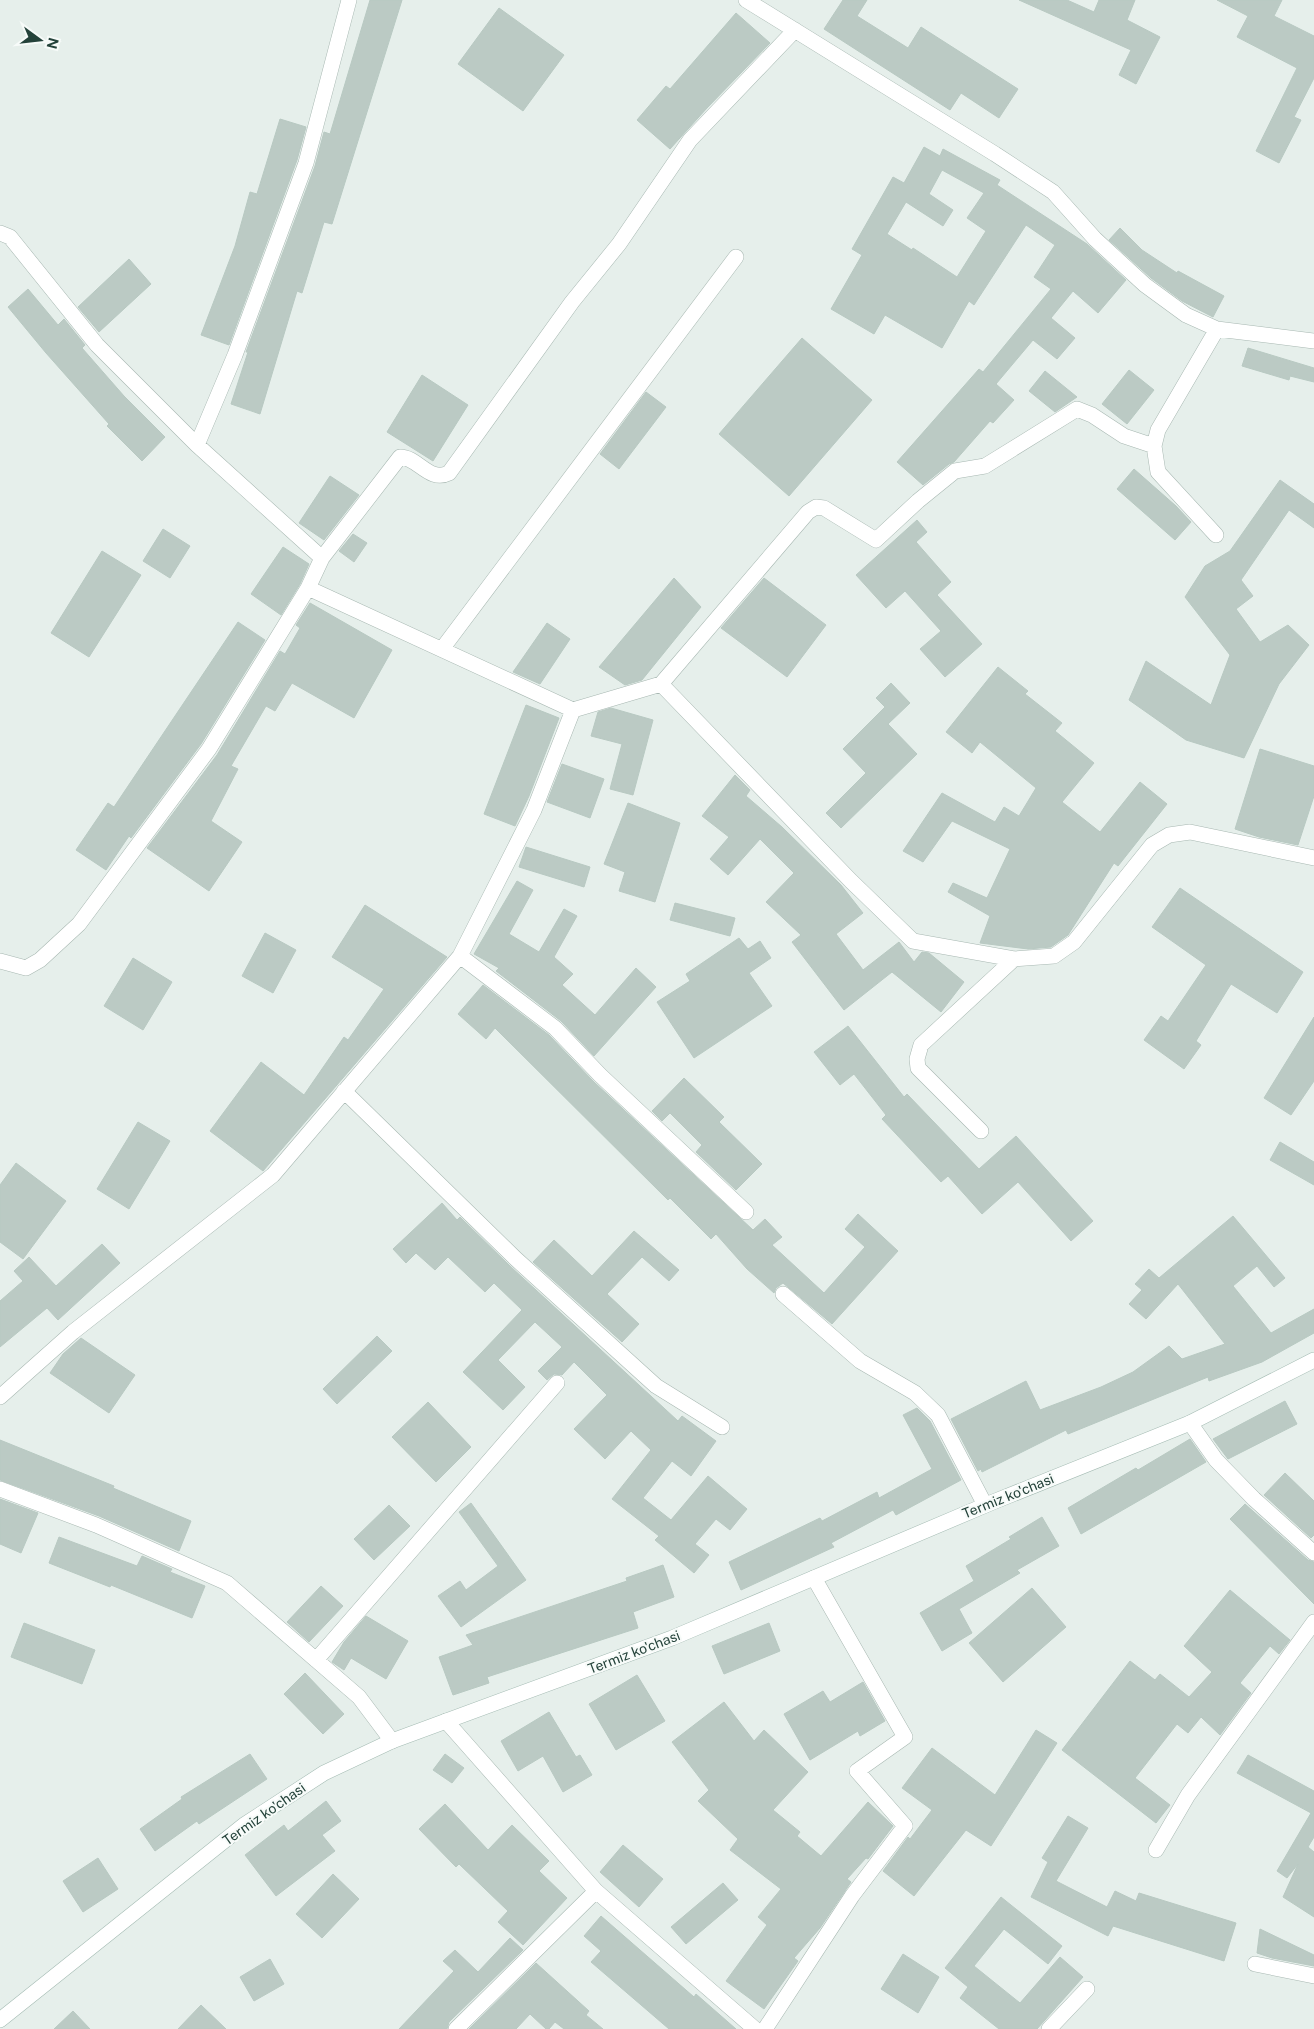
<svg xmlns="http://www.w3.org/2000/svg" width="1314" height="2029" viewBox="0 0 1314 2029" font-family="'Public Sans',sans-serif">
	<rect width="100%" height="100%" fill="#e6efeb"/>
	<path fill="#bbcac4" stroke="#b8c9c2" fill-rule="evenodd" d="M370 0H402L332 224 324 222 302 293 297 291 260 414 231 404 248 352H246L315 166 324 132 330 134Z
		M843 0H867L857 16 908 48 921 27 1018 89 999 118 961 93 950 110 824 29Z
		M1019 0H1067L1094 12 1099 0H1135L1127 20 1160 37 1136 84 1119 75 1131 50Z
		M1217 0H1282L1274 16 1314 36V78L1294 117 1301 120 1279 163 1256 151 1297 68 1237 37 1248 16Z
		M499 8 564 55 523 111 458 64Z
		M736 13 770 43 707 108 670 149 637 120 666 86 670 89Z
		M280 119 306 127 297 160 229 345 201 335 235 246 250 192 257 194Z
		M924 147 940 156 943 149 1000 180 997 185 1087 244 1126 280 1098 313 1073 291 1051 318 1075 338 1057 359 1033 340 996 384 1014 400 993 423 990 421 954 462 949 464 923 485 897 462 979 369 983 372 1051 289 1034 277 1055 245 1026 225 974 305 969 301 942 348 885 315 874 334 831 309 862 255 852 249 893 177 904 183ZM942 170 984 193 967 218 986 231 957 277 913 248 912 250 887 234 906 202 943 226 953 210 929 194Z
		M1120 228 1142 250 1177 273 1178 271 1224 296 1213 317 1182 301 1151 278 1109 240Z
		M129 259 151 284 99 332 78 307Z
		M28 289 58 325 64 319 85 345 82 348 124 396 165 437 142 461 107 426 109 424 46 353 8 307Z
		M802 338 872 400 789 496 719 434Z
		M1248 348 1314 368V382L1290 376 1289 380 1242 366Z
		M1129 370 1154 390 1127 424 1102 404Z
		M1045 371 1077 397 1055 412 1029 391Z
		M422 375 468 405 433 461 387 432Z
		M646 392 666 407 619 469 600 454Z
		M1134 469 1176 506 1191 522 1175 540 1117 489Z
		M330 476 359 495 324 540 299 523Z
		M1280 480 1314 504V528L1289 510 1241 580 1253 596 1236 609 1260 642 1288 625 1309 645 1279 684 1244 758 1186 740 1129 700 1146 661 1211 705 1230 655 1185 597 1205 566 1230 551Z
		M917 520 927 532 916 542 951 582 937 595 982 644 945 677 920 649 941 631 905 591 886 608 856 575Z
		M163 529 190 546 170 578 143 561Z
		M353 534 367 543 354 562 339 551Z
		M283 547 309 564 300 584 281 615 251 594Z
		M102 551 141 575 89 657 51 633Z
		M674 578 701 607 642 680 625 685 599 667Z
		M764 578 826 625 787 677 721 628Z
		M310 603 392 650 354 718 292 683 275 711 266 706 231 766 238 769 211 821 242 842 209 891 147 848 217 755 280 651 285 654 300 628 296 625Z
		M238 622 265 640 201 744 131 838 129 836 106 870 76 850 108 803 114 807Z
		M547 623 570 639 540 684 513 672Z
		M998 667 1028 691 1025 694 1062 723 1055 731 1094 763 1062 802 1100 832 1140 782 1167 804 1118 866 1114 863 1068 935 1051 947 1028 949 980 943 990 916 948 892 953 883 987 898 1010 849 952 821 923 862 903 851 942 793 995 822 1004 807 1019 816 1036 788 980 742 972 753 946 732Z
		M891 683 910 703 888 724 917 754 841 828 826 813 866 773 843 749 885 707 876 698Z
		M526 705 559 718 529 796 515 826 484 814Z
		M611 708 653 720 633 795 610 789 622 744 591 736 598 712Z
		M1260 749 1314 766V796L1298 845 1259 837 1235 829Z
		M562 764 604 779 590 818 547 802Z
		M735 775 750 790 746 796 782 827 841 885 863 913 836 934 863 970 899 942 914 962 922 952 929 953 964 982 941 1012 892 972 844 1010 792 942 801 935 766 902 794 873 760 839 728 875 710 859 729 837 702 816Z
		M628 803 680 823 655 902 619 891 625 872 604 864Z
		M526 847 590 867 584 887 519 867Z
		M517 881 533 890 509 934 539 952 564 909 577 916 554 957 573 974 562 985 595 1015 636 968 656 987 594 1056 561 1021 496 971 499 968 474 954Z
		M1180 888 1303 972 1277 1013 1231 984 1196 1041 1201 1045 1184 1069 1144 1040 1161 1016 1168 1021 1206 965 1152 927Z
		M675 903 735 918 730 936 670 920Z
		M365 905 447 957 263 1171 210 1131 261 1062 304 1095 344 1037 348 1040 384 989 332 957Z
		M265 933 296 950 273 993 242 976Z
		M739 938 748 949 760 941 771 958 749 973 772 1006 694 1058 657 1002 690 981 686 974Z
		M133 958 172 982 143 1030 104 1006Z
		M483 985 549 1035 594 1082 753 1230 765 1219 782 1237 772 1245 824 1293 865 1247 845 1229 858 1214 898 1251 832 1324 783 1283 776 1288 774 1293 747 1269 716 1234 711 1239 670 1198 668 1200 495 1028 486 1039 458 1014Z
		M1314 1017V1081L1291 1115 1264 1098Z
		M848 1026 904 1097 907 1094 979 1169 1016 1136 1093 1221 1071 1241 1018 1182 982 1214 948 1176 941 1182 882 1119 886 1115 854 1074 840 1085 814 1052Z
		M684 1078 724 1117 719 1122 762 1164 736 1190 696 1152 702 1145 670 1113 662 1121 652 1111Z
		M138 1122 170 1141 129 1209 97 1189Z
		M1280 1142 1314 1162V1185L1270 1160Z
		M16 1163 66 1201 23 1259 0 1242V1185Z
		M442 1203 457 1220 460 1217 510 1266 678 1421 682 1416 716 1441 691 1476 672 1461 643 1498 671 1520 708 1476 747 1509 730 1530 716 1519 695 1544 709 1555 694 1573 655 1540 659 1536 612 1499 651 1450 631 1431 605 1459 574 1429 607 1395 574 1362 562 1375 554 1374 547 1380 538 1371 562 1347 535 1322 498 1360 525 1387 503 1410 463 1372 522 1310 494 1283 485 1292 448 1257 435 1270 416 1253 406 1263 393 1249Z
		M1233 1216 1285 1278 1274 1287 1257 1266 1233 1286 1271 1333 1314 1309V1333L1262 1362 1209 1381 1208 1377 1068 1434 1066 1430 982 1472 981 1469 978 1471 951 1419 1026 1381 1040 1410 1101 1387 1133 1372 1169 1346 1182 1359 1225 1344 1178 1284 1146 1319 1129 1304 1142 1290 1135 1284 1149 1269 1159 1278Z
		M634 1231 679 1270 669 1281 642 1257 607 1294 639 1324 622 1342 533 1262 554 1240 592 1276Z
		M102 1244 120 1263 58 1320 47 1308 0 1347V1301L23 1281 14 1271 29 1257 56 1286Z
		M377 1336 392 1351 337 1404 323 1389Z
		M81 1338 135 1375 109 1413 50 1373 63 1354Z
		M1285 1401 1297 1424 1228 1459 1213 1439Z
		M428 1402 471 1447 436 1482 392 1437Z
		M917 1408 930 1421 961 1480 896 1515 893 1510 831 1543 834 1547 741 1590 729 1562 820 1518 822 1521 877 1492 879 1498 932 1469 903 1415Z
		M1190 1439 1206 1462 1081 1534 1068 1508 1136 1468 1138 1470Z
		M0 1440 114 1486 113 1488 191 1521 179 1551 99 1516 0 1480Z
		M1285 1473 1314 1501V1535L1311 1538 1264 1495Z
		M0 1499 38 1513 21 1553 0 1544Z
		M471 1503 526 1580 461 1627 438 1596 460 1581 466 1590 498 1566 459 1512Z
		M1245 1504 1308 1560 1314 1562V1604L1230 1519Z
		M389 1505 410 1526 374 1560 354 1539Z
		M1042 1517 1059 1546 1017 1570 1020 1573 959 1609 972 1633 942 1651 920 1613 974 1581 966 1566 1011 1539 1009 1537Z
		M59 1537 137 1566 142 1556 172 1569 170 1572 205 1586 192 1618 111 1585 110 1587 49 1563Z
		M663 1565 674 1597 633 1612 638 1628 487 1677 489 1683 453 1695 439 1657 473 1645 466 1635 627 1581 626 1578Z
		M321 1586 343 1606 309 1642 287 1622Z
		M1032 1588 1066 1627 1003 1682 969 1643Z
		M1230 1590 1290 1640 1279 1654 1270 1646 1240 1683 1251 1693 1220 1735 1201 1717 1188 1733 1177 1724 1135 1778 1170 1805 1156 1823 1062 1750 1130 1661 1155 1680 1160 1674 1189 1697 1212 1672 1184 1646Z
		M366 1616 408 1641 386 1679 351 1658 344 1670 332 1662 344 1642Z
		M24 1623 95 1650 82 1684 11 1657Z
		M769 1623 780 1651 724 1674 712 1646Z
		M305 1673 344 1714 323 1734 284 1694Z
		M637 1675 665 1721 616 1750 589 1704Z
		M863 1682 885 1721 860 1736 858 1731 810 1760 784 1714 823 1691 830 1702Z
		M724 1702 754 1741 764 1730 808 1772 773 1810 800 1832 797 1836 821 1856 868 1802 893 1826 868 1859 866 1858 847 1879 851 1882 820 1928 794 1958 798 1961 764 2009 726 1981 767 1925 758 1917 781 1889 730 1850 738 1839 698 1801 709 1790 672 1742Z
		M549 1712 576 1757 580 1755 592 1775 563 1792 543 1756 518 1771 501 1741Z
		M1036 1730 1057 1743 991 1846 966 1830 914 1896 883 1871 908 1837 910 1839 932 1810 902 1788 932 1748 995 1795Z
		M250 1754 267 1779 199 1824 197 1821 155 1851 140 1829 182 1799 181 1797Z
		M445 1754 464 1768 452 1783 433 1770Z
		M1248 1755 1314 1791V1837L1308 1847 1314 1852V1917L1283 1897 1298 1864 1287 1878 1277 1871 1311 1813 1237 1773Z
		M326 1801 341 1821 322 1835 335 1851 276 1896 245 1855 284 1825 288 1831Z
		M445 1804 488 1850 512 1825 549 1861 539 1871 567 1898 523 1945 498 1922 508 1911 459 1864 456 1867 419 1829Z
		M1068 1816 1088 1828 1056 1881 1107 1907 1115 1891 1136 1901 1139 1893 1236 1923 1224 1961 1113 1926 1108 1936 1031 1897 1048 1862 1042 1858Z
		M623 1845 663 1879 639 1907 600 1872Z
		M98 1858 118 1889 83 1912 63 1881Z
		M333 1874 359 1899 322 1938 296 1914Z
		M723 1883 738 1900 686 1944 671 1927Z
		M1001 1897 1062 1946 1048 1964 1004 1929 974 1966 1020 2003 1060 1957 1083 1977 1037 2029H999L960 1998 968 1987 945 1968Z
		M601 1916 694 1997 696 1994 736 2029H669L591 1962 601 1951 584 1936Z
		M1260 1929 1314 1955V1966L1272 1958 1257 1953Z
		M510 1938 523 1950 449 2022 447 2029H399L454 1971 443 1961 455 1950 478 1972Z
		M903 1954 939 1977 918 2013 881 1989Z
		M270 1959 284 1984 254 2001 240 1977Z
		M536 1963 589 2011 586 2015 603 2029H564L555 2022 549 2029H546L530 2014 516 2029H469Z
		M201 2005 226 2029H178Z
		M73 2011 90 2029H54Z"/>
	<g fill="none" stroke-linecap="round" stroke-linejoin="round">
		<g stroke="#a8b8b2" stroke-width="16">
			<path id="minor" d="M746 0 995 154 1053 192 1095 239 1145 285 1186 315 1217 329 1314 341
				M0 233 10 237 97 345 197 445 235 355 306 163 349 0
				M1216 535 1158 472 1154 446 1158 430 1217 329
				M322 558 400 457C418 457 429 483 449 473L572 302 619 244 690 140 795 30
				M308 588 573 710 534 810 460 956
				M442 649 736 257
				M661 684 851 881 913 941 1014 959
				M573 710 661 684 808 512 816 507 824 508 876 540 918 501 955 471 985 466 1077 409 1092 415 1124 436 1154 446
				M0 961 26 968 40 960 79 924 209 749 308 588 322 558 197 445
				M344 1091 516 1259 656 1386 722 1427
				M981 1131 918 1068 917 1059 921 1045 1014 959 1054 956 1074 942 1152 845 1169 835 1190 832 1314 858
				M783 1294 860 1361 915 1393 938 1415 985 1505
				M0 1397 73 1332 273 1175 460 956 555 1028 600 1075 746 1212
				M1190 1423 1216 1460 1254 1499 1314 1553
				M0 1489 96 1525 227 1583 359 1697 392 1741
				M316 1660 557 1383
				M446 1721 596 1891 755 2029
				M1156 1850 1188 1795 1314 1622
				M1255 1964 1314 1976
				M456 2029 596 1891
				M765 2029 852 1896 905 1826 857 1771 905 1737 814 1578
				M1049 2029 1087 1989"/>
		</g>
		<g stroke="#a4bbb3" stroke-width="16">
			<path id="secondary" d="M0 2020 244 1825 324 1773 392 1741 672 1638 993 1502 1190 1423 1314 1360"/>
		</g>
		<use href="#minor" stroke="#fff" stroke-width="15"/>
		<use href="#secondary" stroke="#fff" stroke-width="15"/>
	</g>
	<g text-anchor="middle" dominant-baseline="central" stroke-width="4" stroke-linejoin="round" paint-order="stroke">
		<g font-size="14" fill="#24423a" stroke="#f7fbf9">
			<text transform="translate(1008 1496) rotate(-22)">Termiz ko'chasi</text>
			<text transform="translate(634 1652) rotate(-21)">Termiz ko'chasi</text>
			<text transform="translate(264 1814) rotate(-35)">Termiz ko'chasi</text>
		</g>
	</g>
	<g transform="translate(40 40) rotate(105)" stroke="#f7fbf9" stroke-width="4" paint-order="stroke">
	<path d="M0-4L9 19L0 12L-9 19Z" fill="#24423a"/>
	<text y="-8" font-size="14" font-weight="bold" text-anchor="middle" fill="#24423a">N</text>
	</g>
</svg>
